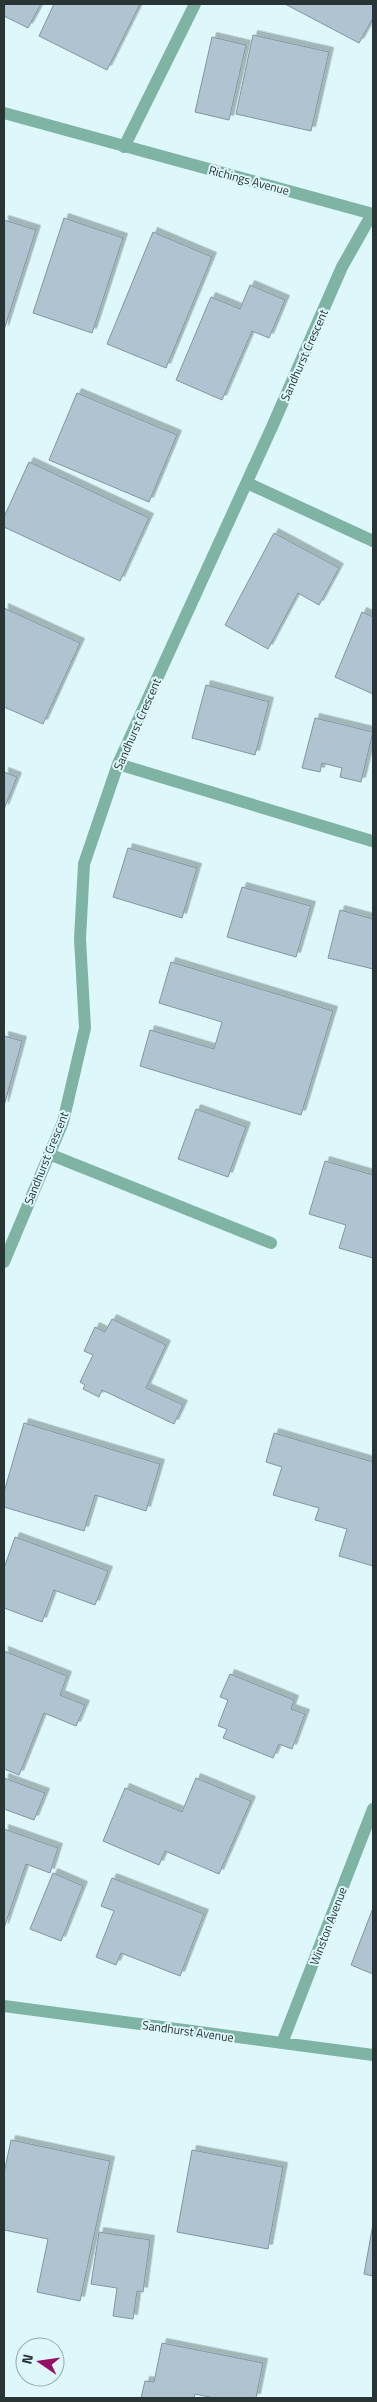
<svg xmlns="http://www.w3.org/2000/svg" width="377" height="2402" viewBox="0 0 377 2402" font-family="'Titillium Web',sans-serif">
	<defs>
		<filter id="shadow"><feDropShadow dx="4.5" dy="-4.5" stdDeviation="0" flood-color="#0004"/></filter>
	</defs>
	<rect width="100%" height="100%" fill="#ddf7fa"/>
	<path fill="#afc4d0" stroke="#8296a1" filter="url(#shadow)" d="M4 4H41L28 28 4 16Z
		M54 4H140L107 70 39 36Z
		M285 4H373V18L359 43Z
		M253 35 329 52 311 131 236 114Z
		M212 37 246 45 229 120 195 112Z
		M64 218 123 238 92 333 33 313Z
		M4 220 36 230 4 330Z
		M153 232 212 257 166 368 107 344Z
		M250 285 285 300 269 338 252 331 222 400 176 380 211 297 240 309Z
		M77 393 177 435 149 502 49 460Z
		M29 462 149 518 120 581 4 527V517Z
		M274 533 339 568 319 605 298 593 268 649 225 625Z
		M4 608 80 643 43 724 4 707Z
		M362 612 373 617V694L335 677Z
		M206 685 269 702 255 755 192 738Z
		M315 718 373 732 361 782 340 777 342 768 322 763 320 772 302 768Z
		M4 772 17 777 4 809Z
		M128 848 197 868 182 918 113 897Z
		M242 887 311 906 296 957 227 937Z
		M340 910 373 919V969L328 958Z
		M171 962 333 1011 301 1115 140 1066 150 1030 214 1049 222 1022 159 1003Z
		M4 1036 22 1041 4 1106Z
		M196 1109 246 1127 228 1177 178 1159Z
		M325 1161 373 1175V1258L339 1248 346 1225 309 1214Z
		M112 1319 166 1345 146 1388 183 1405 174 1424 102 1390 99 1397 83 1389 85 1385 80 1382 93 1355 84 1351 95 1327 105 1332Z
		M24 1423 160 1464 146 1511 95 1495 84 1531 4 1507V1492Z
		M274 1433 373 1462V1566L339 1556 347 1529 315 1520 319 1508 273 1495 282 1467 266 1462Z
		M15 1537 108 1571 95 1605 54 1590 42 1622 4 1608V1568Z
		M4 1651 67 1676 60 1695 85 1705 76 1726 44 1713 19 1775 4 1769Z
		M230 1674 294 1700 291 1709 305 1714 292 1749 279 1744 273 1758 223 1738 227 1729 218 1726 228 1700 220 1697Z
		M4 1778 45 1793 34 1820 4 1809Z
		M196 1778 251 1801 219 1874 165 1851 159 1865 103 1841 125 1788 182 1812Z
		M4 1829 58 1848 50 1873 26 1864 4 1928Z
		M53 1873 83 1886 61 1941 30 1929Z
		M112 1878 204 1914 180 1976 121 1953 116 1965 96 1957 114 1911 101 1906Z
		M373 1908V1974L351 1965Z
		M11 2140 110 2161 80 2301 37 2292 48 2239 4 2230V2173Z
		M192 2150 283 2167 268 2249 177 2232Z
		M373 2224V2276L364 2274Z
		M99 2232 150 2240 143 2292 137 2291 133 2319 113 2316 117 2288 91 2284Z
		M162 2343 263 2363 256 2398H214L195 2394 194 2398H141L145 2381 154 2382Z"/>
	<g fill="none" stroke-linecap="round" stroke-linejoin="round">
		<path stroke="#7fb3a4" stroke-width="12" d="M4 113 373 214
			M124 147 195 4
			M247 483 373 541
			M118 764 372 841
			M49 1154 271 1243
			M4 1262 63 1122 85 1028 80 939 84 864 118 764 272 427 342 267 372 214
			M4 2006 373 2055
			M282 2043 373 1809"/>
	</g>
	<g text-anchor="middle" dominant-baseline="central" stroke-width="4" stroke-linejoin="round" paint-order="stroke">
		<g font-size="12" fill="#293435" stroke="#ddf7fa">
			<text transform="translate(249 180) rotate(15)">Richings Avenue</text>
			<text transform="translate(304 355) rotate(-66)">Sandhurst Crescent</text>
			<text transform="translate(137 724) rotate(-66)">Sandhurst Crescent</text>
			<text transform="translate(46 1158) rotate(-68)">Sandhurst Crescent</text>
			<text transform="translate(328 1926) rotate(-69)">Winston Avenue</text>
			<text transform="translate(188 2031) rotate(8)">Sandhurst Avenue</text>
		</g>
	</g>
	<rect width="377" height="2402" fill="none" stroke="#293435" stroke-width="10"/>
	<g transform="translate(40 2362) rotate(283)"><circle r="24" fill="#ddf7fa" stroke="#95a9ab"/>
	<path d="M0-4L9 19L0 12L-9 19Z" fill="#960e65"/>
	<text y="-8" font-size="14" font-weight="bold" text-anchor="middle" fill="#293435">N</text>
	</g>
</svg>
